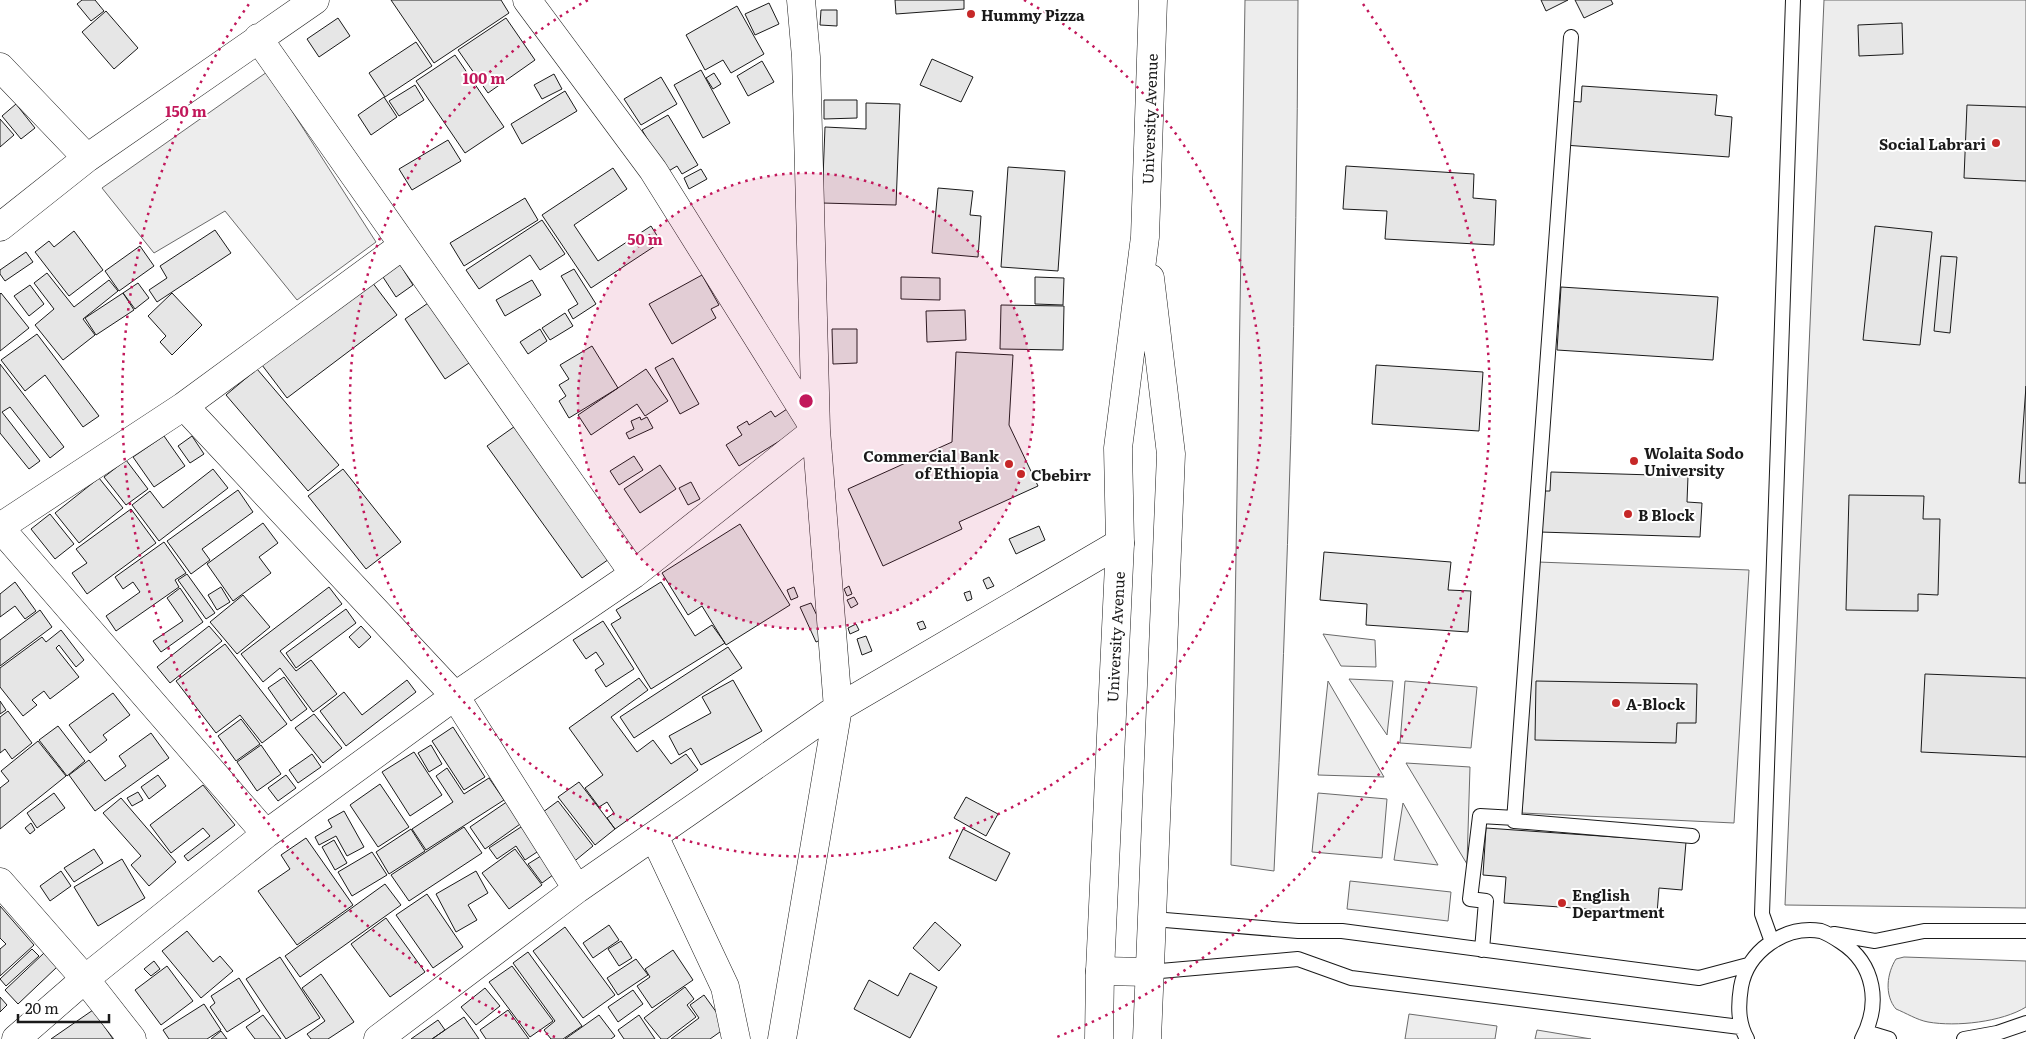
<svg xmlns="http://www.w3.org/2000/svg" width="2026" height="1039" viewBox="0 0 2026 1039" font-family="Literata,serif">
	<rect width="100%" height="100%" fill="#fff"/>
	<path fill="#ededed" stroke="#6a6a6a" d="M1245 0H1298C1297 290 1288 581 1274 871L1231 865Z
		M1824 0H2026V908L1785 905Z
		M267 72 376 242 297 300 225 211 154 253 102 188Z
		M1538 562 1749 570 1734 823 1522 813Z
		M1323 634 1375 640 1376 667 1341 666Z
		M1349 679 1393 681 1387 735Z
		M1328 681 1384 777 1318 775Z
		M1405 681 1477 687 1471 748 1400 743Z
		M1406 763 1470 767 1467 864Z
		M1318 793 1387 799 1382 858 1312 852Z
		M1403 803 1438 865 1394 860Z
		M1350 881 1451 892 1448 921 1347 909Z
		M1904 957 2026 961V1007C2002 1022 1956 1027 1928 1022 1917 1020 1906 1013 1896 1009 1884 995 1887 973 1896 959Z
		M1409 1014 1497 1026 1495 1039H1405Z
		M1537 1030 1591 1039H1535Z"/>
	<path fill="#e6e6e6" stroke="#1a1a1a" d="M82 0H95L104 11 91 21 77 4Z
		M391 0H501L509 13 434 63Z
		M895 0H964V9L896 14Z
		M1541 0H1568L1546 11Z
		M1575 0H1611L1613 4 1584 18Z
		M769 3 779 24 755 35 745 14Z
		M737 6 764 54 731 73 723 60 705 70 686 35Z
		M821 10H837V26L820 25Z
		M106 11 138 48 114 69 82 32Z
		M338 18 350 36 319 57 307 39Z
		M506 18 535 60 488 93 458 50Z
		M1902 23 1903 54 1859 56 1858 25Z
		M416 42 432 66 385 97 369 73Z
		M455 55 504 127 465 153 416 81Z
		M932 59 973 77 961 102 920 85Z
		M762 61 774 82 748 96 737 76Z
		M701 70 730 123 703 138 674 85Z
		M714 73 721 84 713 89 706 78Z
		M554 74 562 89 542 99 534 85Z
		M661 77 677 104 641 125 624 99Z
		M415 85 424 100 399 116 389 101Z
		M1582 86 1717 95 1715 115 1732 117 1729 157 1564 145 1568 101 1581 102Z
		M565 91 577 111 522 144 511 124Z
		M384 97 397 117 371 135 358 115Z
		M824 100H857V118L824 119Z
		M866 103 900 104 896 205 822 203 825 127 866 129Z
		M16 104 35 128 21 139 2 116Z
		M1967 105 2026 107V181L1964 178Z
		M668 115 698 165 682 174 677 166 667 172 642 130Z
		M0 119 14 135 0 147Z
		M448 140 461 161 412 190 399 169Z
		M1346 166 1474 174 1473 198 1496 200 1494 245 1385 239 1387 211 1343 209Z
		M1008 167 1065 171 1058 271 1001 267Z
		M613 168 627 189 574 225 598 261 651 226 661 242 591 288 542 215Z
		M701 169 707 179 689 189 684 178Z
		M938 188 973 191 970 215 981 216 978 257 932 253Z
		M525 198 538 220 464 266 450 243Z
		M542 220 565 254 540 270 530 255 479 289 466 270Z
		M1875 226 1932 232 1920 345 1863 340Z
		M215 230 231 253 157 302 149 290 167 278 160 266Z
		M74 231 103 270 69 296 35 252 49 241 54 247Z
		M140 246 154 266 119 291 105 271Z
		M26 252 33 262 5 281 0 274V270Z
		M1941 256 1957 257 1950 333 1934 331Z
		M399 263 413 285 396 297 381 274Z
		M574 269 596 304 573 319 568 310 578 304 561 276Z
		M47 273 74 307 109 280 118 291 83 319 95 335 63 360 35 325 54 309 34 283Z
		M702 275 719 305 711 309 716 318 672 344 649 304Z
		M901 277 940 278V300L901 299Z
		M1035 277 1064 278 1063 305 1035 304Z
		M532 280 541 295 505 316 496 300Z
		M372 282 397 315 287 398 262 365Z
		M138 283 149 298 135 309 123 293Z
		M30 285 44 304 29 316 14 296Z
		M1561 287 1718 297 1713 360 1557 350Z
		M1 293 29 328 0 351V294Z
		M123 293 134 310 96 335 85 318Z
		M172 293 202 325 172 355 160 342 166 336 148 316Z
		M431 301 472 361 445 379 405 319Z
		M1001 305 1064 306 1063 350 1000 349Z
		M965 310 966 340 927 342 926 311Z
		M565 313 573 326 550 340 542 328Z
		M540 329 547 341 528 354 520 342Z
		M832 329H857V363L833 364Z
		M37 334 99 416 83 427 45 375 25 391 1 360Z
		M592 346 618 388 569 418 559 401 566 396 559 385 569 379 560 365Z
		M956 352 1013 355 1009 425 1038 486 959 522 962 529 883 566 848 489 952 442Z
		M673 358 699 404 680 414 655 368Z
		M0 364 64 447 50 458 10 407 2 412 40 461 29 469 0 433Z
		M1376 365 1483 372 1479 431 1372 424Z
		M257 369 339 465 308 491 226 395Z
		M646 369 668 401 645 416 637 404 591 435 578 415Z
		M2026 386V483H2019Z
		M787 409 799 429 739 466 726 445 742 435 737 427 747 421 749 425 771 411 775 417Z
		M640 417 641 420 647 417 653 428 629 439 626 433 634 429 631 421Z
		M518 424 612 557 582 578 487 446Z
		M164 436 185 466 154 487 133 457Z
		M192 436 204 454 190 463 178 446Z
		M634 456 643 470 619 485 610 471Z
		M126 460 148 489 126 505 104 477Z
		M660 465 676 489 640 513 624 489Z
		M213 469 228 488 159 541 132 505 150 491 163 508Z
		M343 469 401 542 366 569 308 496Z
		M1551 472 1688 476 1687 502 1702 503 1700 537 1540 532 1542 491H1550Z
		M99 478 123 508 79 543 55 513Z
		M691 482 700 499 688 505 679 488Z
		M238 490 253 512 202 549 210 560 191 574 167 541Z
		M1849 495 1924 496 1923 519H1940L1938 595 1918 594V611L1846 610Z
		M131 509 156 543 87 594 72 573 87 563 76 549Z
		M50 514 74 544 55 559 31 529Z
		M263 523 278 543 259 557 271 573 233 601 207 564Z
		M740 524 790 605 726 645 702 606 688 615 662 573Z
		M1039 526 1045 540 1016 554 1009 539Z
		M164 542 186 573 175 580 179 587 116 631 106 616 140 592 133 582 123 589 115 577Z
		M1324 552 1451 562 1448 590 1471 591 1468 632 1366 625 1367 604 1320 600Z
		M187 574 215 613 206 619 178 580Z
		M989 577 994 586 987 589 983 580Z
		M15 582 36 611 25 619 15 606 0 617V594Z
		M661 582 695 636 712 625 725 643 651 689 611 624 621 618 616 610Z
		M849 586 852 594 847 596 844 589Z
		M221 587 230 602 217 610 208 595Z
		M329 587 342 604 280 651 296 671 311 660 337 694 313 712 280 668 263 682 241 654Z
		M794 587 798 597 791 600 787 590Z
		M180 588 203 622 161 652 153 641 183 621 167 598Z
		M970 591 972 599 967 601 964 593Z
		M243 595 270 627 237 654 210 622Z
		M854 597 858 604 851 608 847 600Z
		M811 603 827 637 816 642 800 607Z
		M346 609 356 623 296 668 286 653Z
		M40 610 52 627 0 666V640Z
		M603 621 634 669 606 687 595 670 604 664 596 652 586 659 573 640Z
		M923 621 926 628 920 630 917 623Z
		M856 624 859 630 850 634 848 628Z
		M209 626 222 641 170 683 157 667Z
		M361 626 371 637 359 648 349 637Z
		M61 630 84 660 76 667 59 645 56 648 79 677 50 699 44 691 32 700 37 705 23 716 0 687V668L42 637 46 642Z
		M866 636 872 651 862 655 857 639Z
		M225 644 287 724 262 743 240 715 216 733 176 681Z
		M728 647 742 668 634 738 620 717Z
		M1925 674 2026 678V757L1921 752Z
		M284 677 307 709 291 721 268 688Z
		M639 678 648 690 611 717 637 752 653 740 671 764 686 754 698 770 615 829 607 818 614 813 607 802 599 807 585 788 603 775 569 728Z
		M407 680 416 692 346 746 320 711 344 692 362 715Z
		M733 680 762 731 701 765 691 748 679 755 669 736 711 713 702 697Z
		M1536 681 1697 684 1696 723H1677L1676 743 1535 740Z
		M113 693 130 715 103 735 107 740 90 753 69 725Z
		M0 701 6 710 0 714Z
		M8 711 32 743 12 759 5 749 0 753V717Z
		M314 714 342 748 323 763 295 728Z
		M241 719 260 744 236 761 218 736Z
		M58 726 85 761 67 776 39 740Z
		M453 727 485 777 464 790 432 741Z
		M151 733 169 758 95 811 69 775 89 760 105 781 126 766 119 756Z
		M38 741 66 776 0 829V788L9 781 1 771Z
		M261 745 281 774 257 791 237 762Z
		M431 745 442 764 429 772 418 753Z
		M414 752 442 795 410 816 382 772Z
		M312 754 321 767 298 783 289 770Z
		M447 768 464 794 489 778 504 800 426 850 412 829 453 802 436 776Z
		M158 775 166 786 149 799 141 787Z
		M286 775 296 788 278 801 268 788Z
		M579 782 615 829 595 845 558 797Z
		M380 784 409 827 378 847 350 805Z
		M203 785 235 825 188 861 184 856 210 836 203 828 171 853 150 825Z
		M138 792 143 800 132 806 127 798Z
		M54 793 65 808 37 828 27 813Z
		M966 797 998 814 986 836 954 818Z
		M121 798 176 862 149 886 131 865 141 856 103 813Z
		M508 801 523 822 485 849 470 827Z
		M558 801 593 846 571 864 535 818Z
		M344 811 364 847 347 856 336 836 319 845 315 837 332 827 328 820Z
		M31 823 35 830 30 834 25 828Z
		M524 825 540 850 525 860 516 846 497 859 489 848Z
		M464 827 482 853 409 901 391 875Z
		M1486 828 1686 842 1682 890 1659 888 1657 914 1504 903 1506 877 1483 875Z
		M411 829 425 851 389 874 376 852Z
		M963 829 1010 853 996 881 949 858Z
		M306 838 353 905 297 945 258 891 290 869 281 855Z
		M334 840 347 863 335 870 322 847Z
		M94 849 103 863 74 882 64 868Z
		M515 849 542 885 509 909 482 873Z
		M372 852 387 875 352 896 338 872Z
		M544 854 557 872 542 883 528 864Z
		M122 859 145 898 98 926 74 887Z
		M61 871 71 886 50 901 40 886Z
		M476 871 488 893 468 905 477 920 456 932 436 894Z
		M385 884 401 905 300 977 285 956Z
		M427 894 463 947 433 968 396 915Z
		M0 906 34 945 0 976V949L6 944 0 938Z
		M386 918 425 972 390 997 351 944Z
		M935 922 961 945 939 971 913 948Z
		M609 925 619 940 593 958 583 943Z
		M565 927 615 995 583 1018 533 951Z
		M187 931 213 962 220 956 233 971 201 998 162 951Z
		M621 941 632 958 619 966 608 949Z
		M32 949 39 956 6 986 0 979Z
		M673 950 693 980 652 1008 637 986 650 977 645 969Z
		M528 952 582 1026 563 1039H551L544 1030 555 1021 513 963Z
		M44 953 57 967 18 1004 5 990Z
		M280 957 320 1018 286 1039 246 979Z
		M636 959 648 975 618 995 607 978Z
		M154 961 160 969 151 976 144 969Z
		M167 966 193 1001 161 1025 135 990Z
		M512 966 553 1021 530 1037 489 982Z
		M910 973 937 987 910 1038 854 1009 869 980 898 996Z
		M321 974 354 1022 328 1039H311L307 1034 325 1021 302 988Z
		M239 978 260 1011 227 1032 210 1007 215 1003 211 996Z
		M685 987 694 999 687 1005 696 1017 667 1039H661L644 1018Z
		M485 988 500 1006 476 1025 461 1007Z
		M633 990 643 1004 618 1022 608 1007Z
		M704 995 727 1027 710 1039H671L699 1018 690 1005Z
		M0 997 7 1005 0 1012Z
		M204 1004 221 1030 207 1039H169L163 1030Z
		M93 1010 113 1039H51Z
		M508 1010 529 1039H486L480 1030Z
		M263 1015 281 1039H255L246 1027Z
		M599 1015 615 1036 611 1039H565Z
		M639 1015 655 1039H624L618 1030Z
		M464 1017 479 1039H432Z
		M438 1020 445 1030 432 1039H411Z
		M221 1031 227 1039H211Z"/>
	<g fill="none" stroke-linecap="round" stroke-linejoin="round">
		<g stroke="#1a1a1a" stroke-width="16">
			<path id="lane" d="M1571 37 1514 821 1692 836
				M1153 919 1298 931H1342L1699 978 1748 965
				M1834 934 1875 941 1924 931H2026
				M1772 942 1762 914 1793 0
				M1482 950 1486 901 1470 899 1480 816 1515 818
				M1149 972 1298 959 1351 978 1740 1027
				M1866 1032 1889 1039
				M1747 1039C1738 1023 1738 1006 1741 987 1747 952 1784 925 1821 931 1827 933 1835 938 1841 942 1875 964 1881 1004 1862 1039
				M1964 1039 1997 1033 2026 1023"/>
		</g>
		<g stroke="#1a1a1a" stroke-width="29">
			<path id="street" d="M527 0 653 170 815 429
				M258 38 634 574
				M0 67 87 158
				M0 227 87 158 315 0
				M184 406 402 246
				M0 527 184 406 455 696 577 889
				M0 528 266 834
				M654 836 725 987 736 1039
				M0 882 85 979 132 1039
				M16 1039 85 979 266 834 455 696 634 574 816 430
				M378 1039 577 889 838 708 1120 543
				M782 1039 838 708 816 430 806 57 801 0"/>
		</g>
		<g stroke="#1a1a1a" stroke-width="29">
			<path id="primary" d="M1100 971 1149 972"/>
		</g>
		<g stroke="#1a1a1a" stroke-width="29">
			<path id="highway" d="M1099 1039 1100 971 1120 543 1118 448 1145 237 1153 0
				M1147 1039 1171 454 1150 278"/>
		</g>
		<use href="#lane" stroke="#fff" stroke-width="14"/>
		<use href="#street" stroke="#fff" stroke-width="28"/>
		<use href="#primary" stroke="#fff" stroke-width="28"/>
		<use href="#highway" stroke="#fff" stroke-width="28"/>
	</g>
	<circle cx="806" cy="401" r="228" fill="#c2185b" fill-opacity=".12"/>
	<g fill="none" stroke="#c2185b" stroke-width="2.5" stroke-dasharray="2.5 5">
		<circle cx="806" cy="401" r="228"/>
		<path d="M1024 0A456 456 0 1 1 588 0"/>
		<path d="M555 1037A684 684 0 0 1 249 4M1363 4A684 684 0 0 1 1057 1037"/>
	</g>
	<g fill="#c62828" stroke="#fff" stroke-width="2">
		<circle cx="971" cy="14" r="5"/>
		<circle cx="1996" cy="143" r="5"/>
		<circle cx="1634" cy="461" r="5"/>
		<circle cx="1009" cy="464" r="5"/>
		<circle cx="1021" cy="474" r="5"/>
		<circle cx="1628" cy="514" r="5"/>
		<circle cx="1616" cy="703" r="5"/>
		<circle cx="1562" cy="903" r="5"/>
	</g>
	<g text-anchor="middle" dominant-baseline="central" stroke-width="4" stroke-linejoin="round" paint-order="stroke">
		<g font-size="15" font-weight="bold" fill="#1a1a1a" stroke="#fff" text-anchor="start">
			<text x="981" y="14">Hummy Pizza</text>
			<text x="1986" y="143" text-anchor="end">Social Labrari</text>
			<text x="1644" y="452">Wolaita Sodo<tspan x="1644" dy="17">University</tspan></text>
			<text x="999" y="455" text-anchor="end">Commercial Bank<tspan x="999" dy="17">of Ethiopia</tspan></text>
			<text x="1031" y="474">Cbebirr</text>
			<text x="1638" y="514">B Block</text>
			<text x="1626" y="703">A-Block</text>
			<text x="1572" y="894">English<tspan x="1572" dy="17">Department</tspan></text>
		</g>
		<g font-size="15" fill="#1a1a1a" stroke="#fff">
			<text transform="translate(1149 119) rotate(-88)">University Avenue</text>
			<text transform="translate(1115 637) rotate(-87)">University Avenue</text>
		</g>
	</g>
	<circle cx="806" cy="401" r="8" fill="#c2185b" stroke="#fff" stroke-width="2.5"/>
	<g font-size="15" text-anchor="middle" font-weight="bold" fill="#c2185b" stroke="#fff" stroke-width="4" stroke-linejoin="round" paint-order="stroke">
		<text x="484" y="84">100 m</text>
		<text x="186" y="117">150 m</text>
		<text x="645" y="245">50 m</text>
	</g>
	<path d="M18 1014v8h91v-8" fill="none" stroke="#1a1a1a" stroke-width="2.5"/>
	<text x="25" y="1014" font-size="15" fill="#1a1a1a" stroke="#ffffff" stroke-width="4" paint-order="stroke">20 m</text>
</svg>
